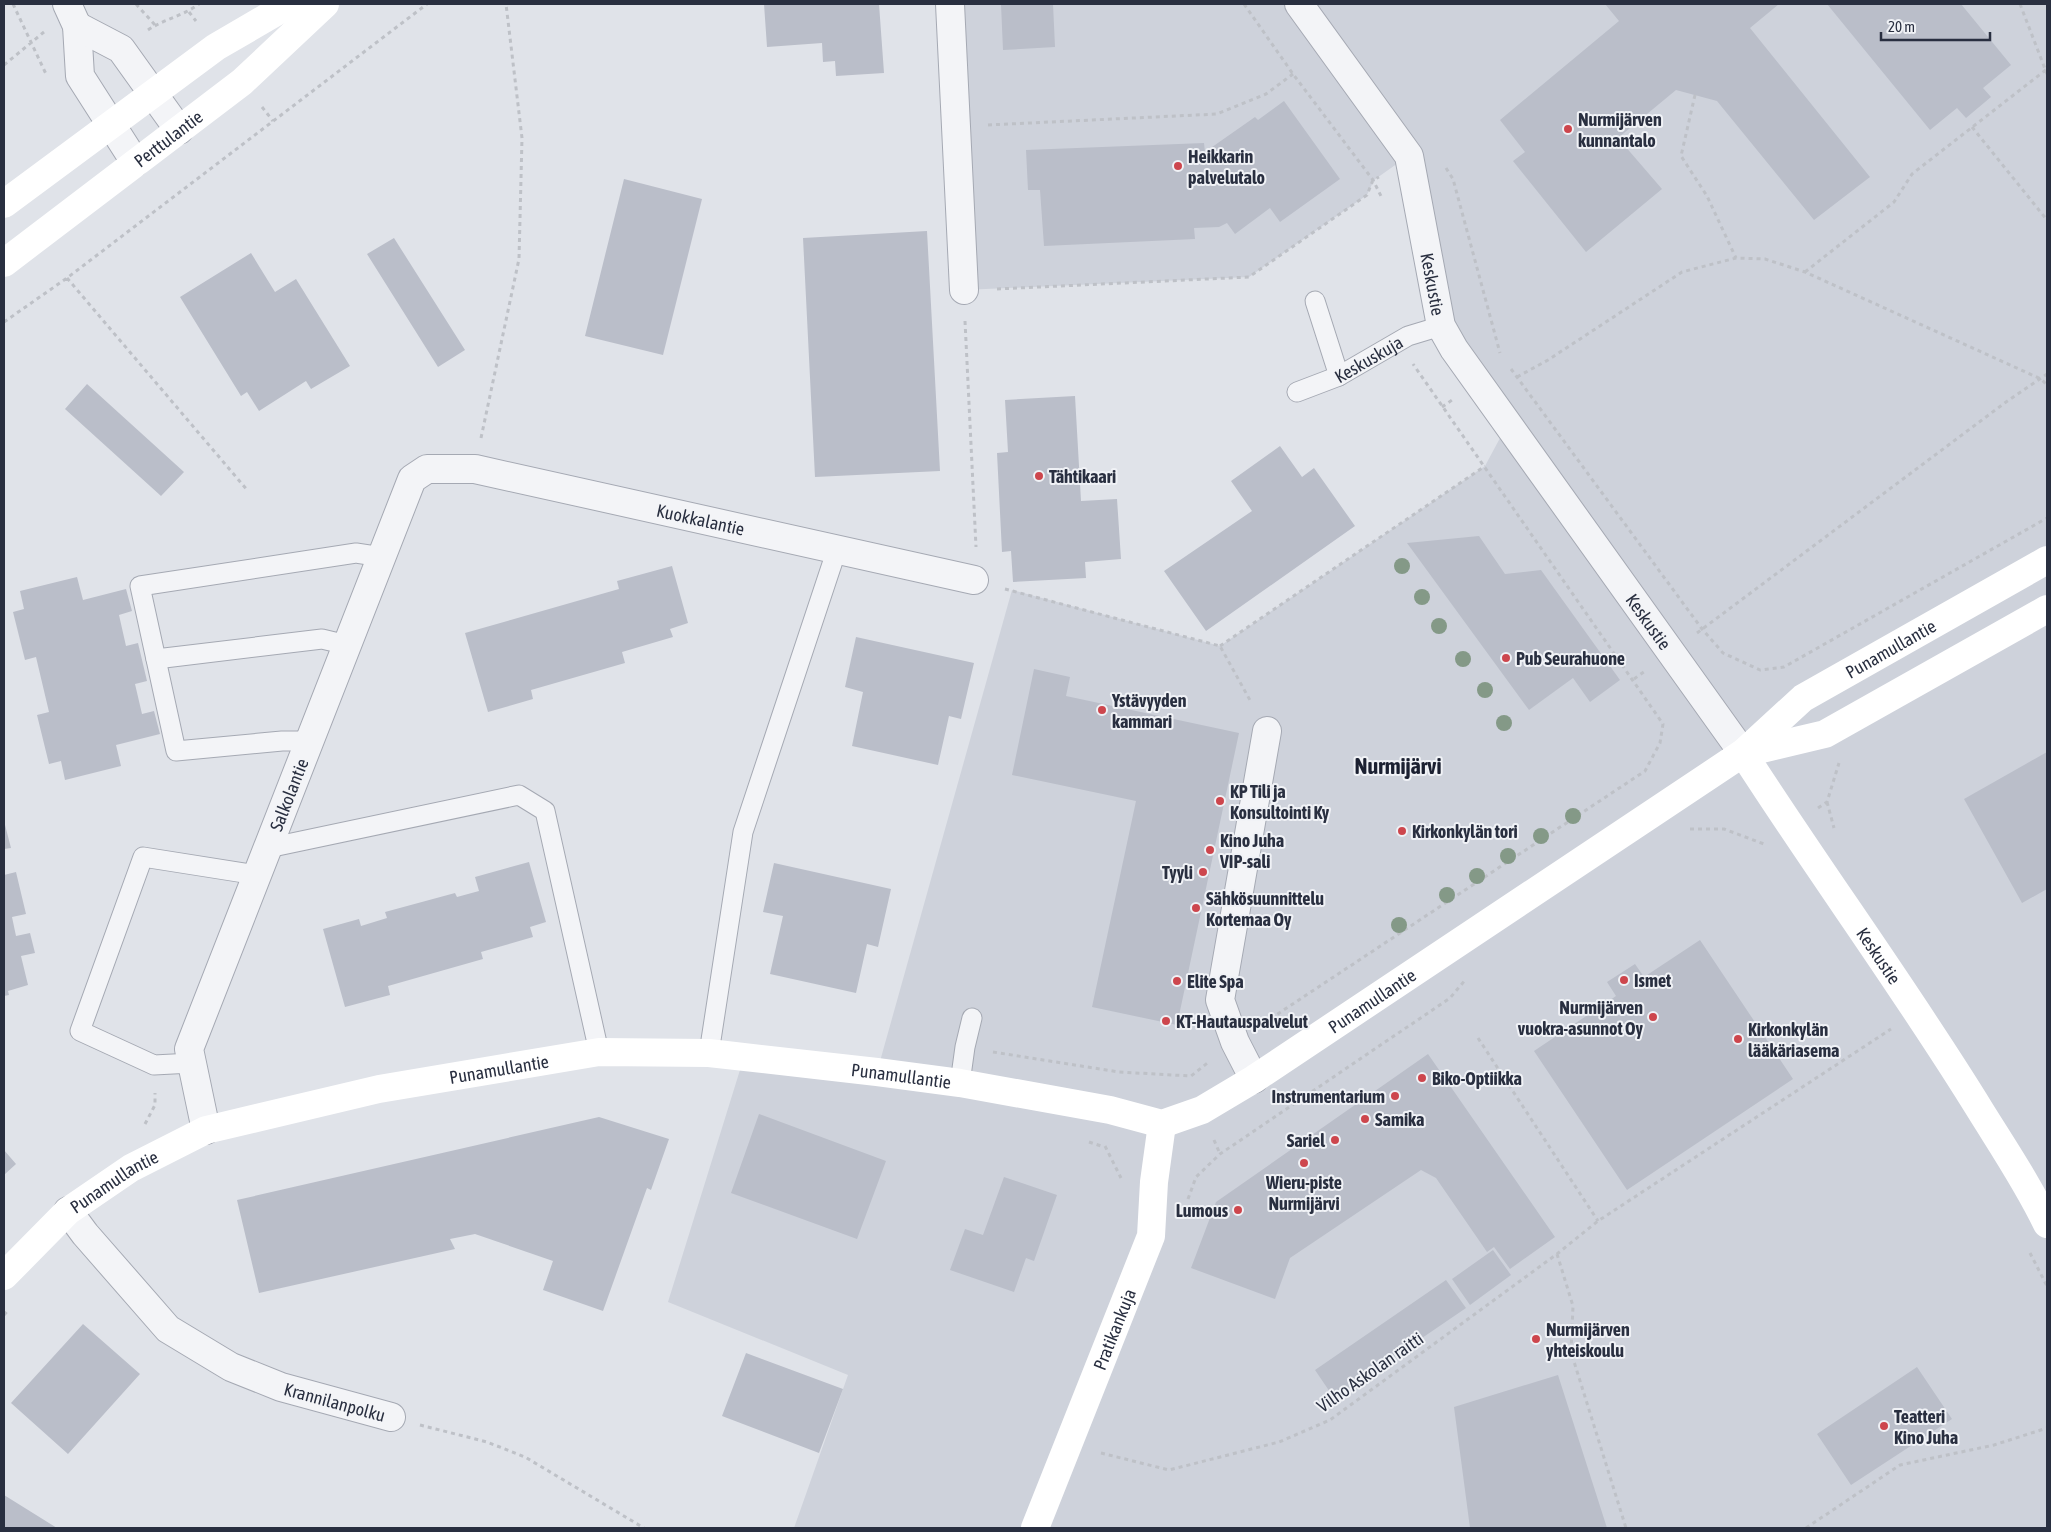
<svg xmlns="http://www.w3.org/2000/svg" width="2051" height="1532" viewBox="0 0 2051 1532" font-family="'Asap Condensed',sans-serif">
	<rect width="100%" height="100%" fill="#e0e3e9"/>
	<path fill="#ced2db" d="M950 4H2047V1528H794L848 1375 668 1302 744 1057 877 1072 1012 590 1220 646 1485 466 1507 425 1454 349 1408 156 1374 180 1367 195 1249 277 964 290Z"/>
	<path fill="#babec9" d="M764 4H879L884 73 836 76 835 61 823 62 822 43 767 47Z
		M1001 4H1053L1055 47 1003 50Z
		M1605 4H1779L1750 28 1870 177 1814 220 1717 101 1676 90 1618 138 1662 189 1586 252 1513 161 1525 152 1500 120 1619 21Z
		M1827 4H1961L2011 65 1983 88 1991 97 1966 118 1957 108 1930 130Z
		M1284 101 1340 179 1280 222 1270 208 1235 234 1227 223 1219 227 1194 228 1195 239 1044 246 1040 190H1028L1026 150 1204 143 1205 152 1255 117 1258 120Z
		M624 179 702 199 663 355 585 336Z
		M927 231 940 471 815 477 803 238Z
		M394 238 465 350 438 367 367 254Z
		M251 253 275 292 296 279 350 366 311 389 306 381 259 411 247 392 241 396 180 297Z
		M87 384 184 472 161 496 65 409Z
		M1075 396 1081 501 1117 499 1121 559 1085 562 1086 578 1013 582 1011 551 1002 552 997 453 1008 452 1005 400Z
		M1280 446 1302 477 1314 468 1355 526 1206 631 1164 571 1252 511 1231 481Z
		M1479 536 1505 574 1541 570 1620 680 1590 702 1573 678 1529 710 1407 543Z
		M672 566 688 623 670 629 673 637 622 652 625 663 531 690 533 699 488 712 465 633 619 589 617 581Z
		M77 577 83 600 126 589 132 611 119 615 126 646 138 643 147 681 135 684 142 714 154 711 160 734 116 745 121 766 65 780 61 761 49 764 37 715 49 712 36 657 25 660 13 612 24 609 20 591Z
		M856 637 974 663 961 719 949 716 938 765 852 746 863 692 845 687Z
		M1034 669 1070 677 1066 696 1239 733 1177 1025 1092 1007 1136 801 1012 775Z
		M2047 752V889L2022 903 1964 799Z
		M4 821 11 848 4 849Z
		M529 862 546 922 530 927 533 937 481 952 483 959 388 986 390 995 345 1007 323 929 359 919 361 926 387 918 385 912 455 893 457 897 479 891 475 877Z
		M774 863 891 889 878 947 867 944 856 993 770 974 783 916 763 912Z
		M16 872 26 914 12 917 16 936 30 933 35 953 21 956 28 985 8 991 9 995 4 996V875Z
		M1700 940 1793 1079 1627 1190 1534 1051 1616 996 1607 982 1635 964 1644 977Z
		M1428 1054 1555 1237 1510 1269 1494 1247 1487 1252 1436 1178 1421 1170 1290 1258 1275 1299 1191 1268 1216 1202Z
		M759 1114 886 1161 857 1239 731 1193Z
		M599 1117 669 1139 651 1190 647 1188 603 1311 543 1290 553 1261 475 1234 450 1239 455 1249 259 1293 237 1200Z
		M4 1150 16 1164 4 1175Z
		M1004 1177 1057 1195 1034 1261 1026 1258 1014 1292 950 1270 965 1229 983 1235Z
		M1493 1250 1511 1275 1470 1305 1452 1279Z
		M1446 1280 1466 1308 1334 1398 1315 1370Z
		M83 1324 140 1374 68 1454 11 1403Z
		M746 1353 843 1389 819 1453 722 1416Z
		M1917 1367 1952 1419 1851 1485 1817 1434Z
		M1558 1375 1607 1528H1470L1454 1407Z
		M4 1495 57 1528H4Z"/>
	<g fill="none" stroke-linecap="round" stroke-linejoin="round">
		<g stroke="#a5a9b3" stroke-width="21">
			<g id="lane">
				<path d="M1315 301 1339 376"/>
				<path id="s1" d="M1297 392 1339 376 1408 336 1441 326"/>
				<path d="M156 659 322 639 347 645"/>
				<path d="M309 741H282L176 751 140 586 356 553 382 557"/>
				<path d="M268 848 519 795 545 811 599 1052"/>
				<path d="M709 1053 743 832 837 549"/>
				<path d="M192 1063 154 1065 80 1031 143 857 257 875"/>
				<path d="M960 1083 965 1047 972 1018"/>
			</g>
		</g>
		<g stroke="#a5a9b3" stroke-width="30">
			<g id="street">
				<path d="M67 4 77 26 80 76 135 162"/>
				<path d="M950 4 964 290"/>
				<path id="s2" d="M1299 4 1409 156 1441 326 1454 349 1743 753"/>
				<path d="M77 26 121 49 179 130"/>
				<path d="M1254 1079 1235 1042 1220 1000 1267 731"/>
				<path id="s3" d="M206 1130 189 1049 412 479 427 469H475L974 580"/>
				<path id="s4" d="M68 1211 85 1234 168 1329 231 1367 281 1387 391 1417"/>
			</g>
		</g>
		<path stroke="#bec1c7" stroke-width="3" stroke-dasharray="4 4" stroke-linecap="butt" d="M13 4 46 74
			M136 4 155 25
			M1244 4 1293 74 1373 180 1382 198
			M2020 4 2047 74
			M189 12 196 21
			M148 30C164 19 183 16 199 4
			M4 65 44 32
			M1695 95 1681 156 1707 196 1736 258
			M262 107 273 121
			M988 125 1217 114 1266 94 1293 74
			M1972 127 2047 220
			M1446 168 1453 179 1500 353
			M1805 272 1894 202 1912 174 2047 69
			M67 278 248 491
			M997 289 1249 277 1367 195 1373 180 1379 177
			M965 321 976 547
			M4 322 67 278 427 4
			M1511 369 1702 629 1723 653 1760 670 1784 667 2047 518
			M1517 377 1548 360 1682 272 1736 258 1765 259 1805 272 2041 379 2047 385
			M1442 407 1452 400
			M481 438 519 259 522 138 506 4
			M1005 589 1220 646 1251 702
			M1697 633 2006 402 2047 374
			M1220 646 1485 466
			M1634 679 1645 671
			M1827 802 1834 828
			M1818 808 1827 802 1839 763
			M1690 829H1724L1764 844
			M1264 1023 1645 771 1660 743 1663 724 1413 364
			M1478 1038 1598 1221
			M993 1052 1119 1072 1191 1076 1210 1061
			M145 1124 155 1105V1093
			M1214 1140 1220 1154
			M1089 1142 1104 1147
			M1105 1146 1121 1178
			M1188 1199 1196 1177 1220 1154 1450 998 1466 979
			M2030 1253 2047 1286
			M1557 1254 1573 1306 1571 1352 1626 1528
			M4 1315 9 1309
			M420 1425 487 1442 525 1457 644 1528
			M1101 1453 1169 1470 1279 1442 1330 1420 1557 1254 1598 1221 1891 1029
			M1806 1528 1900 1465 1994 1445 2047 1428"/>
		<use href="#lane" stroke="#f3f4f7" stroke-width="19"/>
		<use href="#street" stroke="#f3f4f7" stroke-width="28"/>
		<g stroke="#fff" stroke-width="28">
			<path d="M4 204 216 47 290 4"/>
			<path id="s5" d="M4 263 242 82 325 4"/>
			<path id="s6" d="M1743 753C1820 873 1905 988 1980 1110 2003 1147 2028 1184 2047 1224"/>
			<path d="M1745 753 1825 734 2047 609"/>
			<path id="s7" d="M4 1276 68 1211 131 1168 206 1130 379 1089 599 1052 709 1053 877 1072 960 1083 1110 1110 1162 1124 1202 1110 1254 1079 1743 753 1803 698 2047 560"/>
			<path id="s8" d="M1035 1528 1151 1236 1154 1182 1162 1124"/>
		</g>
	</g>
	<g fill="#849987">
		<circle cx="1402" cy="566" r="8"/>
		<circle cx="1422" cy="597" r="8"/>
		<circle cx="1439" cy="626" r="8"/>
		<circle cx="1463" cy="659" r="8"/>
		<circle cx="1485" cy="690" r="8"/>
		<circle cx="1504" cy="723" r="8"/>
		<circle cx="1573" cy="816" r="8"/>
		<circle cx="1541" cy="836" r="8"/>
		<circle cx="1508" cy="856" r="8"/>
		<circle cx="1477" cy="876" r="8"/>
		<circle cx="1447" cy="895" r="8"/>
		<circle cx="1399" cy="925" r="8"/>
	</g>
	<g fill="#cd464d" stroke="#f0f2f6" stroke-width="2">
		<circle cx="1568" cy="129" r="5"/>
		<circle cx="1178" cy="166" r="5"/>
		<circle cx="1039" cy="476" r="5"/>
		<circle cx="1506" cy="658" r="5"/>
		<circle cx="1102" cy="710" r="5"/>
		<circle cx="1220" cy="801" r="5"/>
		<circle cx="1402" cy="831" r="5"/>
		<circle cx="1210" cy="850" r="5"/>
		<circle cx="1203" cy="872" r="5"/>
		<circle cx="1196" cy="908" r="5"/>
		<circle cx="1624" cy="980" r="5"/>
		<circle cx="1177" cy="981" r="5"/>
		<circle cx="1653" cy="1017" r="5"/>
		<circle cx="1166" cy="1021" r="5"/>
		<circle cx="1738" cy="1039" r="5"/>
		<circle cx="1422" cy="1078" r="5"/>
		<circle cx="1395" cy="1096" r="5"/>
		<circle cx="1365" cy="1119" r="5"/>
		<circle cx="1335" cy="1140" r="5"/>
		<circle cx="1304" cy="1163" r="5"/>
		<circle cx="1238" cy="1210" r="5"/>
		<circle cx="1536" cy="1339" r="5"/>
		<circle cx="1884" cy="1426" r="5"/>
	</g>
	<g text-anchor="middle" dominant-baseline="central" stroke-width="4" stroke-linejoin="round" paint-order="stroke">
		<g font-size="18" font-weight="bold" fill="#292f40" stroke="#f0f2f6" text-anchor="start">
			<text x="1578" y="119">Nurmijärven<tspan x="1578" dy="21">kunnantalo</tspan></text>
			<text x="1188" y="156">Heikkarin<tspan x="1188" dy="21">palvelutalo</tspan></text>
			<text x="1049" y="476">Tähtikaari</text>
			<text x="1516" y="658">Pub Seurahuone</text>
			<text x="1112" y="700">Ystävyyden<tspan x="1112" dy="21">kammari</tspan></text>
			<text x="1230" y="791">KP Tili ja<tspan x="1230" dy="21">Konsultointi Ky</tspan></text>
			<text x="1412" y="831">Kirkonkylän tori</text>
			<text x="1220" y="840">Kino Juha<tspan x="1220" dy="21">VIP-sali</tspan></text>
			<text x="1193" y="872" text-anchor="end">Tyyli</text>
			<text x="1206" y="898">Sähkösuunnittelu<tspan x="1206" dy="21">Kortemaa Oy</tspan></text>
			<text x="1634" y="980">Ismet</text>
			<text x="1187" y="981">Elite Spa</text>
			<text x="1643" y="1007" text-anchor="end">Nurmijärven<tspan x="1643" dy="21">vuokra-asunnot Oy</tspan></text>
			<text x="1176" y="1021">KT-Hautauspalvelut</text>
			<text x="1748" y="1029">Kirkonkylän<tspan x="1748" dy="21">lääkäriasema</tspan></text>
			<text x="1432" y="1078">Biko-Optiikka</text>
			<text x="1385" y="1096" text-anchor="end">Instrumentarium</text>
			<text x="1375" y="1119">Samika</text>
			<text x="1325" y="1140" text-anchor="end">Sariel</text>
			<text x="1304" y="1182" text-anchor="middle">Wieru-piste<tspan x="1304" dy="21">Nurmijärvi</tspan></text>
			<text x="1228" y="1210" text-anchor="end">Lumous</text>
			<text x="1546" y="1329">Nurmijärven<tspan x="1546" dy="21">yhteiskoulu</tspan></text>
			<text x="1894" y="1416">Teatteri<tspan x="1894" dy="21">Kino Juha</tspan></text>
		</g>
		<g font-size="18" fill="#292f40" stroke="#f0f2f6">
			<text stroke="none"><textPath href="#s5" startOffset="206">Perttulantie</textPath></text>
			<text stroke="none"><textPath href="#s2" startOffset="318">Keskustie</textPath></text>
			<text stroke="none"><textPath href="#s1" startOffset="79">Keskuskuja</textPath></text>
			<text stroke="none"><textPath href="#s3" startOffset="992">Kuokkalantie</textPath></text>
			<text stroke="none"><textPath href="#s2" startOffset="722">Keskustie</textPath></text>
			<text stroke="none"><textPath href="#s7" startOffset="2094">Punamullantie</textPath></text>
			<text stroke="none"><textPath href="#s3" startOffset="356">Salkolantie</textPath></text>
			<text stroke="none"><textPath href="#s6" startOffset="244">Keskustie</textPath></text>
			<text stroke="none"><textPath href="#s7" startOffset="1466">Punamullantie</textPath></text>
			<text stroke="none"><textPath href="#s7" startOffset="551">Punamullantie</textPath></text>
			<text stroke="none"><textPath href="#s7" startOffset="956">Punamullantie</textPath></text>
			<text stroke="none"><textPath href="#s7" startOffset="146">Punamullantie</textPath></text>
			<text stroke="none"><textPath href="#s8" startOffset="214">Pratikankuja</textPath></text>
			<text transform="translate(1370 1372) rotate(-35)">Vilho Askolan raitti</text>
			<text stroke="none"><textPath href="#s4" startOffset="338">Krannilanpolku</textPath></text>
		</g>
		<g font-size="22" font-weight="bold" fill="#1b2031" stroke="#f0f2f6">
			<text x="1398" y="766">Nurmijärvi</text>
		</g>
	</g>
	<rect width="2051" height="1532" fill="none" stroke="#292f40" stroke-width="10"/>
	<path d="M1881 32v8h109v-8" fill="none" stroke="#292f40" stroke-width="2.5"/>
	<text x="1888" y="32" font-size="15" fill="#292f40" stroke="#f0f2f6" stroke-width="4" paint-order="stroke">20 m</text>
</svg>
